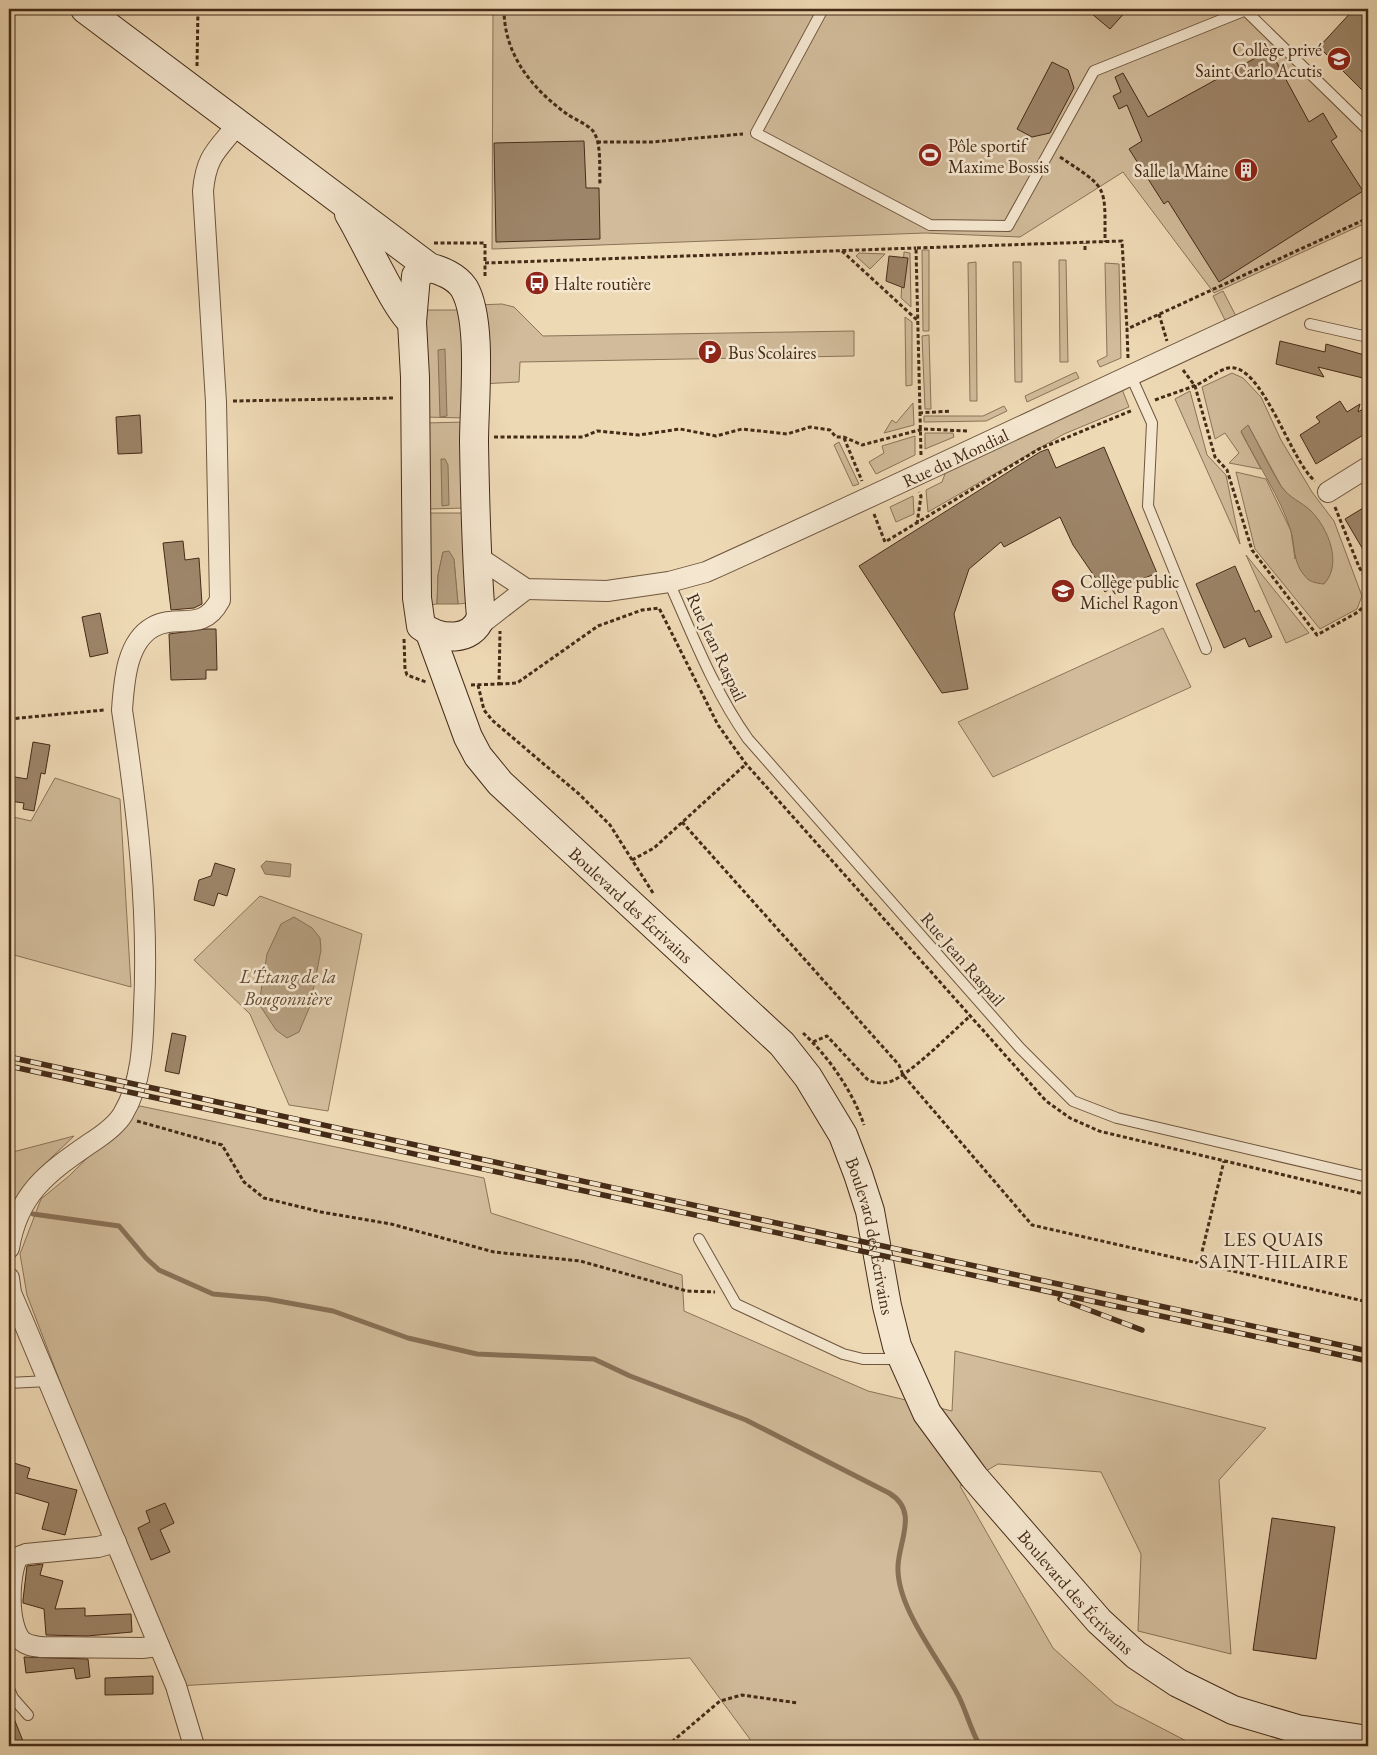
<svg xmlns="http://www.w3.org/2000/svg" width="1377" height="1755" viewBox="0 0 1377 1755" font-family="'EB Garamond',serif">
	<rect width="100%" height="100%" fill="#eed9b5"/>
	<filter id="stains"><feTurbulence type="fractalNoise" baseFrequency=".004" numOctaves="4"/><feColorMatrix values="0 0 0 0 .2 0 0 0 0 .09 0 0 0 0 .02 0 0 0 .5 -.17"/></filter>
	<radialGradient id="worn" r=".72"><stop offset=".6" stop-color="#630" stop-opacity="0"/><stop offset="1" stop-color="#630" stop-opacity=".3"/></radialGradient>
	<path fill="#d1bb9a" stroke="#8b7358" d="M493 9H1237L1368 138V222L1214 293 1123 172 1020 237 925 233 492 249Z
		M922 250H929V331H923Z
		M904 252 910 253 911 307 901 298Z
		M859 253 885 254 870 269 856 256Z
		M1059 260H1066L1068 362H1060Z
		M976 262 977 401H970L968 263Z
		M1013 262H1021L1022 382H1015Z
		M1105 263 1119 264 1121 358 1100 367 1097 361 1107 356Z
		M1223 291 1237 318 1227 324 1213 296Z
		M502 304 514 307 543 336 854 331V356L520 362 519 382 480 384 477 305Z
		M422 310H462L465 418 424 417Z
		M905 317 912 322V385L906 386Z
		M929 335 931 409H925L922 336Z
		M1076 372 1079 378 1027 402 1025 396Z
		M1232 373 1243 378 1261 397 1281 440 1312 492 1334 521 1362 596 1357 609 1320 629 1255 549 1236 472 1266 479 1291 531 1295 559 1310 510 1291 498 1281 486 1248 425 1241 432 1261 469 1229 463 1239 453 1225 433 1215 439 1202 387Z
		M1122 389 1129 407 1064 434 928 512 926 490 942 482 946 471Z
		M1190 391 1207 455 1226 475 1240 544 1175 399Z
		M913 403 914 425 884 433 892 420 896 423Z
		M1004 406 1007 411 986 421 924 422V416H983Z
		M465 422 466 508 427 509 425 423Z
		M925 433H953L954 437 925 449Z
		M915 436V455L876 474 869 462 884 453 882 446Z
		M839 442 859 484 853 486 834 445Z
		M913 496 914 514 896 522 890 507Z
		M426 513H465L468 603 458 604 454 561 443 552 438 575 437 604 428 605Z
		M1246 555 1309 633 1286 643Z
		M1163 628 1191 687 993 777 958 722Z
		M55 778 120 799 131 987 14 955 9 968V816L31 821Z
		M260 896 362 934 328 1111 289 1105 250 1014 194 960Z
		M140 1106 484 1178 491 1213 682 1275 684 1311 868 1391 952 1411 955 1351 1266 1428 1219 1480 1231 1654 1138 1631 1141 1554 1101 1472 998 1464 960 1486 1053 1648 1115 1704 1196 1746H755L690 1658 176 1686 27 1295 20 1254 41 1199 69 1176Z
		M74 1136 30 1178 9 1220V1153Z"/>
	<path fill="#b59e7f" stroke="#887055" d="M445 349 447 416 440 417 438 350Z
		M1248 425C1259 445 1269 467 1281 486 1289 498 1302 502 1311 511 1328 528 1343 564 1324 584 1315 583 1309 582 1304 575 1293 562 1295 546 1291 531 1280 496 1257 464 1241 431Z
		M441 459H445L448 465 449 505 442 506Z
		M449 551 454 559 458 604H437L438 575 443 552Z
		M266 861 291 864 290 877 265 874 261 866Z
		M294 917 312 928 320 938 321 950 310 1006 299 1032 287 1038 276 1030 259 1004 267 954 281 924Z"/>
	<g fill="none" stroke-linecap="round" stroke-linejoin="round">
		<path stroke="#887055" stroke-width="5" d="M33 1214 119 1226 146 1258 159 1270 213 1294 267 1299 333 1311 408 1338 477 1354 594 1359 630 1376 746 1420 889 1493C919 1511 899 1540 898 1566 896 1608 941 1661 959 1697 967 1713 971 1731 980 1746"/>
	</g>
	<path fill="#9d8569" stroke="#452b17" d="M1086 9H1128L1110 29Z
		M1354 9H1368V96L1319 47Z
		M1270 50 1309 122 1323 113 1337 137 1331 141 1363 191 1219 282 1168 201 1164 204 1129 149 1142 141 1127 105 1119 109 1113 96 1121 92 1115 77 1123 73 1148 117Z
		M1052 62 1068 70 1074 88 1050 133 1032 137 1017 129Z
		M584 141 586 188H599L600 239 496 242 494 143Z
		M889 256 908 258 904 288 886 281Z
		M1280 341 1325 352 1326 344 1368 356 1367 379 1318 367 1324 377 1276 364Z
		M1340 401 1347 412 1360 404 1358 412 1368 406V432L1316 464 1300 435 1320 422 1316 417Z
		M140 415 142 453 118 454 116 417Z
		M1104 447 1157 573 1135 582 1115 594 1111 588 1105 592 1073 545 1060 517 1004 547 1001 542 969 569 954 614 968 689 942 693 859 566 1040 452 1048 449 1056 468Z
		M1368 505V558L1345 519Z
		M183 541 185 560 199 558 202 604 194 608 171 610 163 543Z
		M1235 566 1255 612 1259 610 1272 637 1249 647 1245 638 1224 648 1196 584Z
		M100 613 108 653 90 657 82 617Z
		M206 629H216L217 670H206V679L171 680 169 634Z
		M33 742 50 745 45 774 41 773 34 811 23 809 24 803 9 801V776L27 779Z
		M215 863 235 869 227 896 218 893 214 906 194 900 199 880 211 876Z
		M172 1033 186 1036 179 1074 165 1071Z
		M14 1463 30 1468 27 1478 77 1490 65 1535 42 1529 49 1503 9 1491V1481Z
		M165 1503 174 1523 160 1530 170 1552 151 1560 138 1528 150 1522 146 1511Z
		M1272 1518 1335 1527 1316 1659 1253 1650Z
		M43 1564 40 1575 63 1581 55 1609 85 1608V1616L131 1614 132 1632 87 1636 46 1635 44 1609 23 1603V1600L27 1566Z
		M24 1657 88 1659 90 1677 76 1679 74 1668 26 1673Z
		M153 1676V1694L105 1695V1678Z
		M9 1706 23 1741 10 1746H9Z"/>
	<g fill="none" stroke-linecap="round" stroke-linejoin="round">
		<g stroke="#6f563e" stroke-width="12">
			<path id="service" d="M823 9 756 133 930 225 1008 226 1094 71 1246 10
				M1244 9 1368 130
				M1310 324 1368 337
				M1130 374 1152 423 1148 506 1206 649
				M669 582C693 636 714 691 748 739L1020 1048 1073 1101 1117 1118 1368 1177
				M699 1239 736 1304 843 1354 863 1359H901
				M9 1383 48 1381
				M9 1689 13 1698 28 1715"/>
		</g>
		<g stroke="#6f563e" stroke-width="22">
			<g id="minor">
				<path d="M1328 492 1368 467"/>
				<path id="s1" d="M478 557 526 589 607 591 669 582 706 572C928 472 1146 366 1368 266"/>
				<path d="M477 627 526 589"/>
				<path d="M9 1248C18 1194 47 1173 89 1144 100 1137 116 1126 123 1114 142 1082 143 1044 144 1008 149 908 137 809 122 710 124 683 126 642 153 627 178 613 202 634 220 600L216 402 203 191C206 156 217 150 238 124"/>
				<path d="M9 1278 11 1293 24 1323 176 1686 194 1746"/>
				<path d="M116 1542 98 1547 26 1554 18 1557C8 1574 7 1627 22 1641 28 1646 34 1646 41 1647L142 1648 159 1646"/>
			</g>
		</g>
		<g stroke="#452b17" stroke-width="30">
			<g id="secondary">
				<path d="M85 9 429 267C442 271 456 276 464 288 483 320 474 403 474 442 475 500 476 559 481 617 472 643 440 640 421 626L417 598 415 377 412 322 416 276 429 267"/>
				<path d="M349 214C361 233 399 315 412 322"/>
				<path id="s2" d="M430 633 468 737 478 756 500 783 782 1044 808 1077 843 1135 858 1174 870 1211 887 1306 897 1346 927 1413 974 1477 1099 1621 1136 1655 1178 1683 1233 1710 1297 1729 1368 1740"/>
			</g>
		</g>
		<path stroke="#452b17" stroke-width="3" stroke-dasharray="4 2.5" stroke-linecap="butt" d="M504 9C504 54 531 88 567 114 574 119 587 124 593 131 602 143 599 169 600 184
			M197 66 198 9
			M597 142H652L743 134
			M1060 157C1108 189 1105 184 1105 242
			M434 243H485V263
			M1085 250V243
			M842 251 917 320
			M485 276V263L916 248
			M1159 314 1167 341
			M1128 358 1127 329 1368 218
			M1183 370 1195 386 1215 457 1227 470 1252 550 1317 635 1358 612 1368 602
			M1155 400C1168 395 1181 391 1194 386 1205 382 1216 371 1228 368 1262 361 1290 461 1315 481
			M233 401 395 398
			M919 413 951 411
			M494 437H583L597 431 639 435 680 429 716 436 742 429 787 434 810 427 830 430 836 437H844L862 445 923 429 968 431
			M844 438 862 481
			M921 455 916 248 1122 241 1127 329
			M1335 507 1359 567 1368 582
			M874 514 885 542 1039 449 1133 410
			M917 524 921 496 919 492
			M404 639 405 669 407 675 426 682
			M499 684 517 683 598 626 642 610 659 608 718 725 746 764 1046 1101 1070 1118 1099 1131 1368 1195
			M471 685 499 684 500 631
			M478 685 484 710 492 720 579 794 610 825 653 893
			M9 719 104 710
			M682 822 899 1065 903 1075 1032 1225 1368 1302
			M632 860 654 848 746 764
			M803 1033C829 1057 853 1092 864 1125
			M813 1042 827 1036 867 1079C874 1083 881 1084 889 1082 909 1076 952 1032 970 1016
			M137 1121 222 1145 244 1182 264 1198 321 1212 391 1224 494 1252 580 1261 687 1291 715 1292
			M1199 1264 1224 1161
			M667 1746 720 1701 742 1695 798 1703"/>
		<use href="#service" stroke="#f4e6cf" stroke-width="10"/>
		<use href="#minor" stroke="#f4e6cf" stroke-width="20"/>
		<use href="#secondary" stroke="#f4e6cf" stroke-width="28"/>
		<g stroke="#452b17" stroke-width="5.5">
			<path id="rail" d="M9 1057 1368 1351
				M9 1066 1368 1361
				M1060 1299 1142 1330"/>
		</g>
		<use href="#rail" stroke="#f4e6cf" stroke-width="4" stroke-dasharray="11" stroke-linecap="butt"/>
	</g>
	<defs>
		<g id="school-disc" transform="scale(1.25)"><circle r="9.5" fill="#8f2418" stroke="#f4e6cf"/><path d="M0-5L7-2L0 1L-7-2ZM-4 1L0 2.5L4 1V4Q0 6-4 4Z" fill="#fff"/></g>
		<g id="stadium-disc" transform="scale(1.25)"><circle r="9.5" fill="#8f2418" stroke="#f4e6cf"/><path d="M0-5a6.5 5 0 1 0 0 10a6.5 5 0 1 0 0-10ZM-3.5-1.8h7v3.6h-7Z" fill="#fff"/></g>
		<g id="building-disc" transform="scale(1.25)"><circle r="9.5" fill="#8f2418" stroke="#f4e6cf"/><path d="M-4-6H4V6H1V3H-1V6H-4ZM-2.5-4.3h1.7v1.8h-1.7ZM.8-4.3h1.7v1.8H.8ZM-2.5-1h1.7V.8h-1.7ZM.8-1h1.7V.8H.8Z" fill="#fff"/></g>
		<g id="bus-disc" transform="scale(1.25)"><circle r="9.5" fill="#8f2418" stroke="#f4e6cf"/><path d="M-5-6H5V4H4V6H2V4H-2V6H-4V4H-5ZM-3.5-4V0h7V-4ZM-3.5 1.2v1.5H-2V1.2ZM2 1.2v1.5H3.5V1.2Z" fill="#fff"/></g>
		<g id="parking-disc" transform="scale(1.25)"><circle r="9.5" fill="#8f2418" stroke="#f4e6cf"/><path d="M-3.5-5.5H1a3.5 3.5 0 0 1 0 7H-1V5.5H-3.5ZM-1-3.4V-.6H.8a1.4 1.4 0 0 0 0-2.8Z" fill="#fff"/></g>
	</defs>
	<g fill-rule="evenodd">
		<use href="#school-disc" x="1339" y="59"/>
		<use href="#stadium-disc" x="930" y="155"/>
		<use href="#building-disc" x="1246" y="170"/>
		<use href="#bus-disc" x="537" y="283"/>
		<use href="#parking-disc" x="710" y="352"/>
		<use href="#school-disc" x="1063" y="591"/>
	</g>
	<g text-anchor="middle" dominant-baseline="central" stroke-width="5" stroke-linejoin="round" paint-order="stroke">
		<g font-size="18" fill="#452b17" stroke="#f4e6cf" text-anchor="start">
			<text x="1322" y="49" text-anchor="end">Collège privé<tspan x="1322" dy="21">Saint Carlo Acutis</tspan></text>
			<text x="948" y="145">Pôle sportif<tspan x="948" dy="21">Maxime Bossis</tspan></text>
			<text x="1228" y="170" text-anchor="end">Salle la Maine</text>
			<text x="554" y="283">Halte routière</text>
			<text x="728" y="352">Bus Scolaires</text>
			<text x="1080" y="581">Collège public<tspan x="1080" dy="21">Michel Ragon</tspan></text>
		</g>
		<g font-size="18" fill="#452b17" stroke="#f4e6cf">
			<text stroke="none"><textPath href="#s1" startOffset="514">Rue du Mondial</textPath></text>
			<text transform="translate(717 647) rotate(65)">Rue Jean Raspail</text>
			<text stroke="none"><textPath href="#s2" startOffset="346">Boulevard des Écrivains</textPath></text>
			<text transform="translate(963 959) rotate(49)">Rue Jean Raspail</text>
			<text stroke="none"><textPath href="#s2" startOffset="766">Boulevard des Écrivains</textPath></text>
			<text stroke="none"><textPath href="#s2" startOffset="1186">Boulevard des Écrivains</textPath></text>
		</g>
		<g font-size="19" font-style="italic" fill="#614831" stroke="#f4e6cf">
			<text x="288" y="976">L'Étang de la<tspan x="288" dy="22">Bougonnière</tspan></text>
		</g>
		<g font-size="19" letter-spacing="1" fill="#452b17" stroke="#f4e6cf">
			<text x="1274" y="1239">LES QUAIS<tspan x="1274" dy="22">SAINT-HILAIRE</tspan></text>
		</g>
	</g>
	<rect width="1377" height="1755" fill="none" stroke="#eed9b5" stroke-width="30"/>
	<rect x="10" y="10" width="1357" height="1735" fill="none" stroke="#452b17" stroke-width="2.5"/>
	<rect x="15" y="15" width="1347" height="1725" fill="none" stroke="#452b17"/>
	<rect width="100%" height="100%" filter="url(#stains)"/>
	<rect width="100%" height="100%" fill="url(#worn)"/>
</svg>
